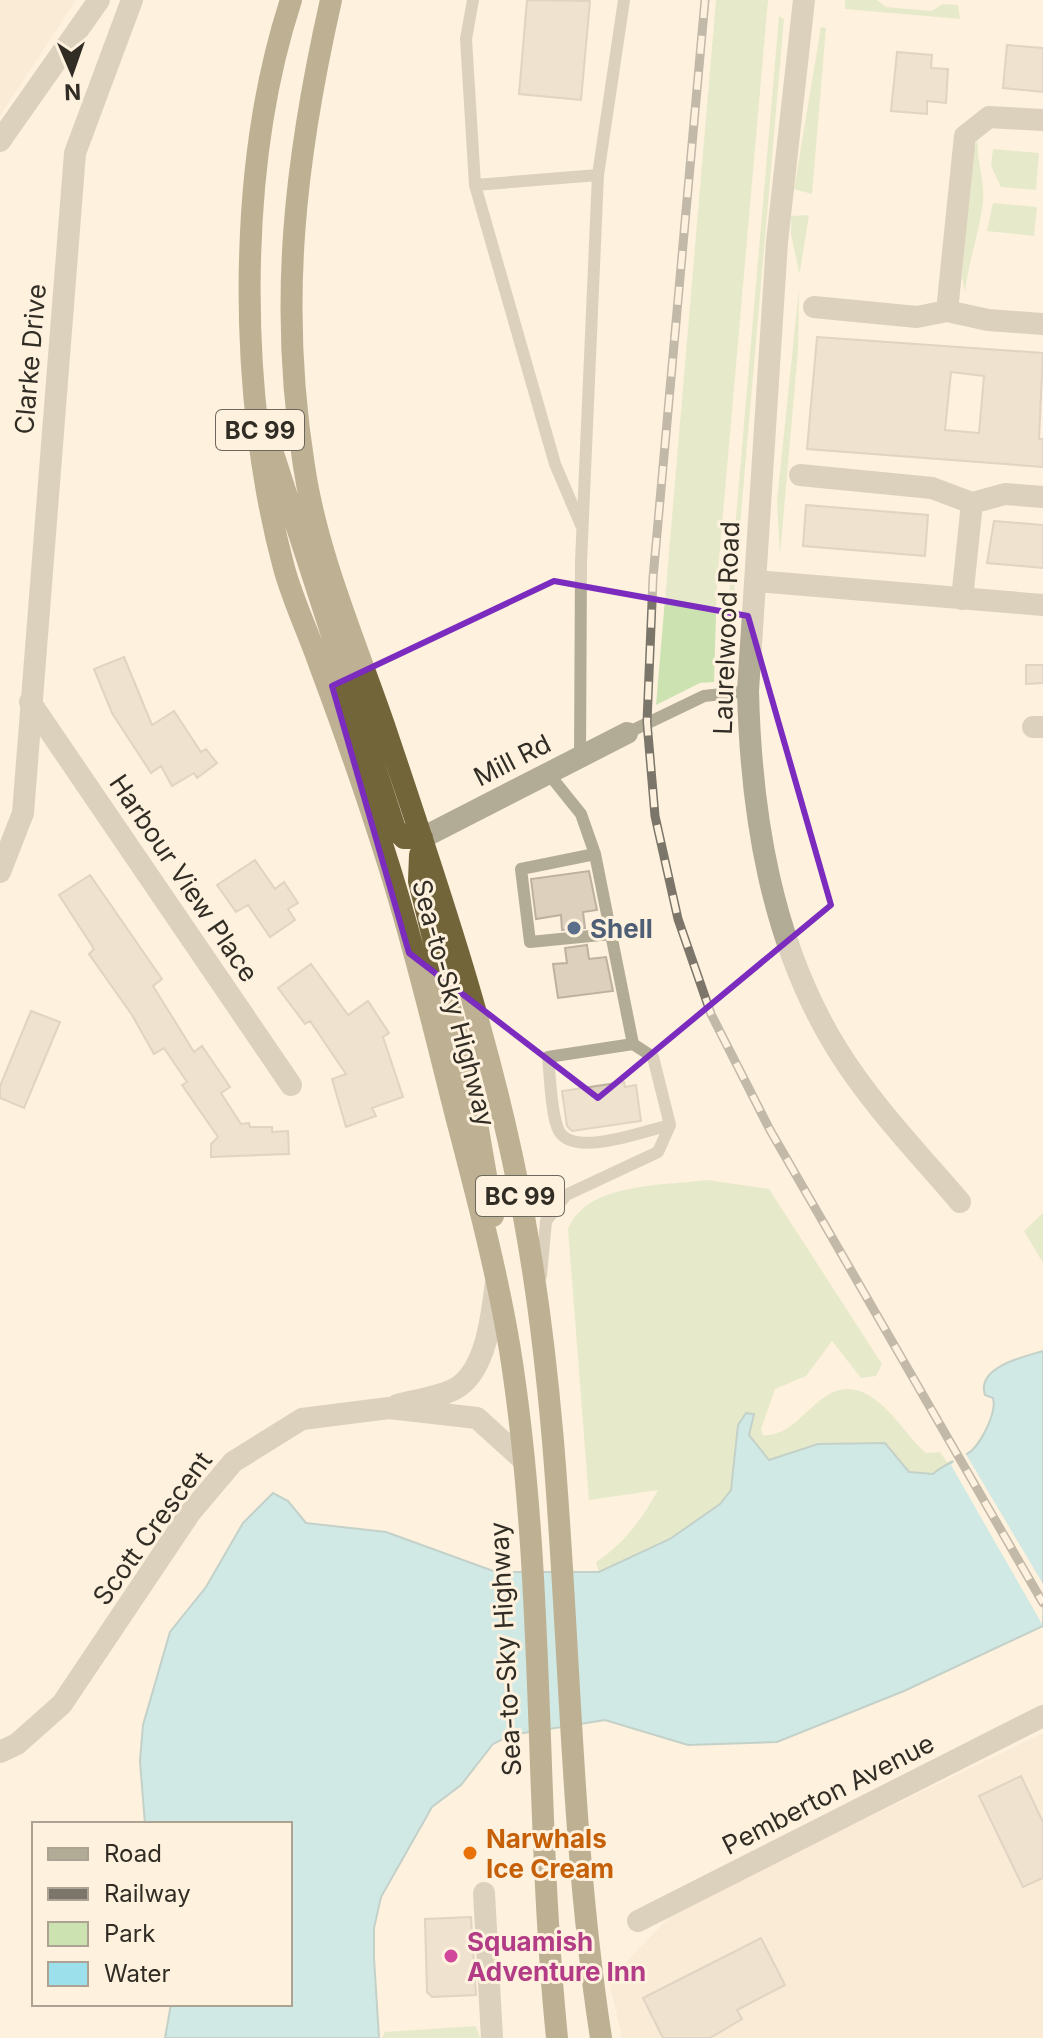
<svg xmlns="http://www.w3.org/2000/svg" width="1043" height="2038" viewBox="0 0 1043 2038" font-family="Inter,sans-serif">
	<rect width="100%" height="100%" fill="#fef1de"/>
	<path fill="#f6e5cc" d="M0 0H76L0 116Z
		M1043 1733V2038H622L609 1980 676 1910Z"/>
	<path fill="#cde2b1" d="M716 0H768L717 582 714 682 700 683 656 705Z
		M845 0H877L886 7 931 11 943 4 958 5 960 19 845 9Z
		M779 16 784 19 733 607 728 610Z
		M821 27 826 28 812 194 794 189Z
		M978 139C976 160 985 181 983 201 980 232 968 261 965 293L962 276 973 151Z
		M993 149 1039 153 1036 190 1001 187 991 166Z
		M993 203 1037 207 1034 236 987 231Z
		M809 215 800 271 799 272 791 234V216Z
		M799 288 798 351 780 555 777 501Z
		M707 1180 769 1189 882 1364 876 1376 861 1378 832 1341 806 1376 775 1389 761 1429 763 1435C802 1439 818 1375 862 1392 889 1403 905 1435 926 1453L940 1452 947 1462 970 1453 994 1416 993 1398 985 1395C976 1367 1024 1357 1043 1351L986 1466 599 1572 596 1562C624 1544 642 1519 658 1490L589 1500 568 1229C587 1182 663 1186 707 1180Z
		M1043 1213V1263L1024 1231Z
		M476 2026 480 2038H382L385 2032Z"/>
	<path fill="#9ce0ec" stroke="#7caab0" stroke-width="2" d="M1043 1351V1626L904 1691 777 1742 688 1745 605 1720 511 1735 493 1744 461 1785 432 1807 381 1897 374 1928V1958L379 2038H165L171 2004H290V1824H145L140 1761 143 1725 170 1632 206 1587 243 1523 273 1493 288 1501 306 1523 386 1532 496 1572H599L670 1539 720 1504 731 1490 738 1425 746 1413 754 1414 749 1435 769 1460 818 1444 885 1443 909 1472 933 1474C944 1464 954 1462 967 1454 980 1447 997 1413 993 1398L985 1395C976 1367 1023 1357 1043 1351Z"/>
	<path fill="#fef1de" d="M964 1451 1043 1584 1042 1624 951 1465 954 1462 950 1456Z"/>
	<path fill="#ddd0bd" stroke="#bdb19f" stroke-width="2" fill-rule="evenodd" d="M527 0 590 1 581 100 519 94Z
		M1007 45 1043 48V92L1003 88Z
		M897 52 932 55 931 68 948 69 946 103 927 101V114L891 111Z
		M817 337 1043 353 1039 439H1043V467L807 449ZM951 372 984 376 979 433 945 430Z
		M806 505 928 515 925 556 803 546Z
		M994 521 1043 525V568L987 563Z
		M124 657 152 725 174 711 201 752 206 749 217 763 197 778 194 773 172 786 161 766 151 773 112 713 94 669Z
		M1026 665H1043V683L1026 684Z
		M255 860 275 889 284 882 298 903 288 909 295 920 270 937 248 905 236 912 217 885Z
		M589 871 597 910 583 912 585 928 562 930 561 915 536 919 531 879Z
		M90 875 162 979 153 986 194 1052 202 1046 230 1087 221 1093 241 1124 249 1123 250 1127H272V1132L288 1131 289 1154 211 1157V1144L218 1137 182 1085 187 1082 164 1048 154 1054 132 1015 89 954 94 949 59 895Z
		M587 945 589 959 606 957 613 991 558 998 553 964 567 963 565 948Z
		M311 964 348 1015 368 1001 389 1033 383 1037 403 1097 372 1108 376 1116 346 1127 332 1079 346 1074 310 1021 305 1024 278 988Z
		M31 1011 60 1022 24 1108 0 1098V1086Z
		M624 1082 625 1087 636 1085 641 1121 572 1131 567 1126 562 1091Z
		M1021 1776 1043 1822V1878L1023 1887 979 1796Z
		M471 1917 476 1995 432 1997 427 1992 425 1919Z
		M761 1938 785 1985 737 2010 742 2019 710 2038H663L643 1998Z"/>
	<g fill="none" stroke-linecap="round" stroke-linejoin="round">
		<path stroke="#b2ac96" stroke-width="12" d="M473 0 466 39 475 185 555 464 581 525
			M475 185 598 175
			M627 733 704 696 748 691
			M580 757 581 562 598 175 624 0
			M548 773 581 814 595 854 633 1044
			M595 854 521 869 530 942 611 934
			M541 1276 546 1221 566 1195 658 1152 670 1125 653 1057 633 1044 548 1057C550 1075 551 1116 559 1131 574 1158 644 1131 670 1125"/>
		<path stroke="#b2ac96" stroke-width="22" d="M814 307 917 317 947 311 988 320 1043 324
			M947 311 965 136 989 117 1043 120
			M800 475 932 488 972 503
			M756 581 1043 605
			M962 599 972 503 1005 494 1043 497
			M748 691C751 814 771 942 837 1049 871 1104 918 1153 960 1202
			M30 702 291 1085
			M1033 727H1043
			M422 838 627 733
			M397 1405C415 1400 443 1397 458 1387 487 1368 492 1313 496 1282
			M0 1752 17 1744 62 1704 190 1513 233 1462 302 1419 389 1408 477 1418 521 1458
			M484 1893 492 2038
			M638 1921 1043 1716"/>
		<path stroke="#b2ac96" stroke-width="22" d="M0 141 99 0
			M748 691 777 242 804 0
			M0 872 23 813 75 153 132 0"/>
		<path stroke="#726539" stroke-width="22" d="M291 0C236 168 238 398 284 568 293 601 309 634 320 666 342 725 363 784 382 844 411 933 433 1025 456 1116 476 1193 497 1271 510 1350 546 1577 534 1810 557 2038
			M331 0C295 159 278 303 304 466 317 554 355 641 384 725 438 886 494 1049 524 1217 574 1488 559 1766 601 2038
			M268 438 395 829 404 838H422
			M420 855 419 881 473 1100 493 1216"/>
		<g stroke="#7c7569" stroke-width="9">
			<path id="rail" d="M705 0 653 578 647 722 655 816 678 919 711 1014 770 1130 1043 1603"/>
		</g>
		<use href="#rail" stroke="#fef1de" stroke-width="6" stroke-dasharray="18" stroke-linecap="butt"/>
	</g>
	<path d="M0 0H1043V2038H0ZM554 581 748 616 831 905 598 1098 409 953 332 686Z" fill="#fef1de" fill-opacity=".55" fill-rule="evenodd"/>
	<path fill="none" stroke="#7b2cbf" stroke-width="6" stroke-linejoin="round" d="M554 581 748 616 831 905 598 1098 409 953 332 686Z"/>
	<circle fill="#5c6f8a" stroke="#fef1de" stroke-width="3" cx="574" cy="928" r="8"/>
	<circle fill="#e8710a" stroke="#fef1de" stroke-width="3" cx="470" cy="1853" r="8"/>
	<circle fill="#d1479c" stroke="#fef1de" stroke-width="3" cx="451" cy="1956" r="8"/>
	<g text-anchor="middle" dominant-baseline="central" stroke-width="6" stroke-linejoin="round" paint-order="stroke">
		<g fill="#fef1de" stroke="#6e685c" stroke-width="2">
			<rect x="216" y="410" width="88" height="40" rx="6"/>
			<rect x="476" y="1176" width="88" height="40" rx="6"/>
		</g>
		<g font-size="24" font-weight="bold" fill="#312d25">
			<text x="260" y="430">BC 99</text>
			<text x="520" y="1196">BC 99</text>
		</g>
		<g font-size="26" fill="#312d25" stroke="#fef1de">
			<text transform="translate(30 359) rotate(-85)">Clarke Drive</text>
			<text transform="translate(726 628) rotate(-88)">Laurelwood Road</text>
			<text transform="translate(512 760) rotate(-27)">Mill Rd</text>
			<text transform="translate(184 878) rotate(56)">Harbour View Place</text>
			<text transform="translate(454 1003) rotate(75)">Sea-to-Sky Highway</text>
			<text transform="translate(152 1528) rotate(-54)">Scott Crescent</text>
			<text transform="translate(505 1649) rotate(-93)">Sea-to-Sky Highway</text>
			<text transform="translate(828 1794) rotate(-27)">Pemberton Avenue</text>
		</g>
		<g font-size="26" font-weight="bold" fill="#4e5e75" stroke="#fef1de" text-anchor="start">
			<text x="590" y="928">Shell</text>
		</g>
		<g font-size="26" font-weight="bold" fill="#c56008" stroke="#fef1de" text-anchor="start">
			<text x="486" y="1838">Narwhals<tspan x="486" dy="30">Ice Cream</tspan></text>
		</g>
		<g font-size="26" font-weight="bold" fill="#b23c85" stroke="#fef1de" text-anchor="start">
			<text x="467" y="1941">Squamish<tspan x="467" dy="30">Adventure Inn</tspan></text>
		</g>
	</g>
	<rect x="32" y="1822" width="260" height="184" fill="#fef1de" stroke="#aca394" stroke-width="2"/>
	<rect x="48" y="1848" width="40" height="12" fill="#b2ac96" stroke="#aca394" stroke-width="2"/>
	<text x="104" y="1862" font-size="24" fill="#312d25">Road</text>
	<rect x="48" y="1888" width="40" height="12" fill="#7c7569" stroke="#aca394" stroke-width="2"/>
	<text x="104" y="1902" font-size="24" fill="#312d25">Railway</text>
	<rect x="48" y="1922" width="40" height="24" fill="#cde2b1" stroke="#aca394" stroke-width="2"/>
	<text x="104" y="1942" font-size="24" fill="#312d25">Park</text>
	<rect x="48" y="1962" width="40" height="24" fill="#9ce0ec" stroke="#aca394" stroke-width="2"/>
	<text x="104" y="1982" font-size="24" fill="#312d25">Water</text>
	<g transform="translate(72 72) rotate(178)" stroke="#fef1de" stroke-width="6" paint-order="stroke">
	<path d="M0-6L14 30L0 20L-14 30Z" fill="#312d25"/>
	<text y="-12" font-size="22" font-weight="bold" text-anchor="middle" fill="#312d25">N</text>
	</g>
</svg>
